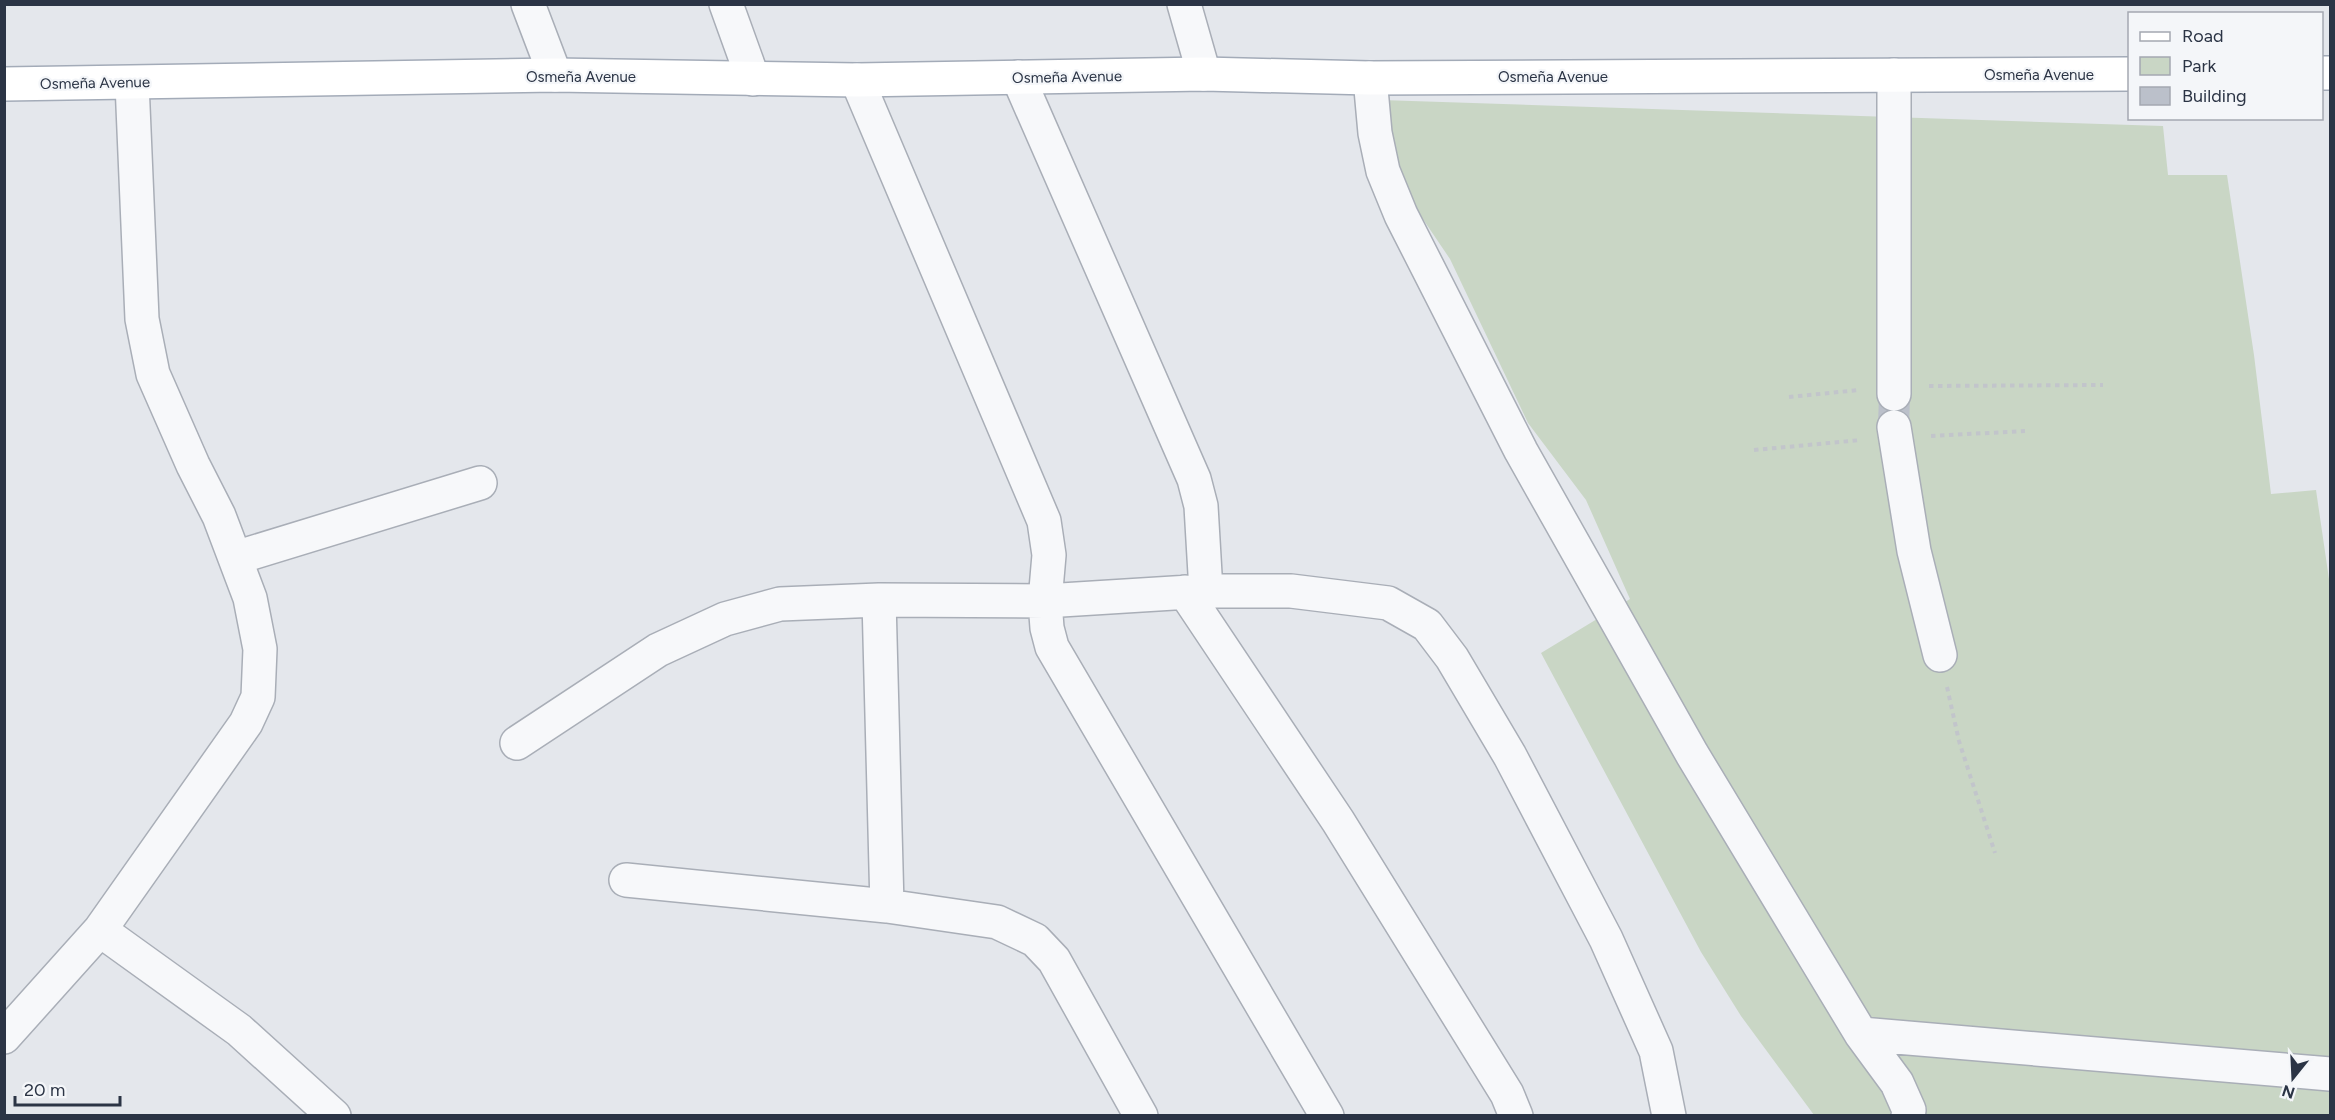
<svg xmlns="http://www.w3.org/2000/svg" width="2335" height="1120" viewBox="0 0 2335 1120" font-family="Figtree,sans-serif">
	<rect width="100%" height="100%" fill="#e4e7ec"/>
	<path fill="#c9d6c5" d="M1381 100 2163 126 2168 175H2227L2254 355 2271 494 2316 490 2330 586V1115H1814L1741 1016 1701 952 1541 653 1630 599 1586 500 1528 423 1450 259 1389 169Z"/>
	<path fill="#bbc0ca" d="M1879 394 1910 395 1909 428 1878 426Z"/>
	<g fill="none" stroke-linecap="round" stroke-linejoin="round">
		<g stroke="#a9aeb7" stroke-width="36">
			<path id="minor" d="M528 4 555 75
				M726 4 753 79
				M1184 4 1204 74
				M1894 75V394
				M1018 77 1194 479 1201 506 1206 591
				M1370 78 1375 133 1383 171 1401 215 1521 451 1692 754 1861 1034 1897 1083 1909 1110 1908 1116
				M857 80 1044 521 1049 555 1045 601 1047 628 1052 647 1327 1116
				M1894 427 1914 551 1940 655
				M235 558 480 483
				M1185 592 1338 821 1507 1094 1516 1116
				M879 600 887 906 997 922 1035 940 1054 960 1141 1116
				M517 743 658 650 725 619 780 604 879 600 1045 601 1206 591H1291L1388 603 1427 625 1452 658 1510 756 1606 939 1656 1051 1669 1116
				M626 880 887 906
				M100 930 239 1030 334 1116
				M1861 1034 2330 1074
				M4 1037 100 930 246 723 258 697 260 649 250 598 219 516 193 465 153 374 142 319 132 83"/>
		</g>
		<g stroke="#a3abb8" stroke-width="36">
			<path id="major" d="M2322 73H2330
				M4 84 555 75 857 80 1204 74 1370 78 2130 74"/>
		</g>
		<path stroke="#c2c5cb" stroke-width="4" stroke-dasharray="4.5 4.5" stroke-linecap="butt" d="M1929 386 2103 385
			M1789 397 1859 390
			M1931 436 2025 431
			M1754 450 1861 440
			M1947 687 1959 741 1995 853"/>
		<use href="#minor" stroke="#f7f8fa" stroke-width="33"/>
		<use href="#major" stroke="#fff" stroke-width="33"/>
	</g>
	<g text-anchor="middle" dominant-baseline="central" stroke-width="4.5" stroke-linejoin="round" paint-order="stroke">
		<g font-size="15" fill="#2b3445" stroke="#f4f6f9">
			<text x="2039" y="75">Osmeña Avenue</text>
			<text x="581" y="77">Osmeña Avenue</text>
			<text transform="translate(1067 77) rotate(-1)">Osmeña Avenue</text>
			<text x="1553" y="77">Osmeña Avenue</text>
			<text transform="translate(95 83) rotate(-1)">Osmeña Avenue</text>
		</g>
	</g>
	<rect width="2335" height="1120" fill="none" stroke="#2b3445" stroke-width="12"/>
	<rect x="2128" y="12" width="195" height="108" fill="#f4f6f9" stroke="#a4a8b1" stroke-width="1.5"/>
	<rect x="2140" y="32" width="30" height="9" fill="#ffffff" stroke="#a4a8b1" stroke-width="1.5"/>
	<text x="2182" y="42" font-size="18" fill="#2b3445">Road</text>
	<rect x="2140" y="57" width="30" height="18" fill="#c9d6c5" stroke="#a4a8b1" stroke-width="1.5"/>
	<text x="2182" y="72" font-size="18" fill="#2b3445">Park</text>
	<rect x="2140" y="87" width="30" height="18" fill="#bbc0ca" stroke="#a4a8b1" stroke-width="1.5"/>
	<text x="2182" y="102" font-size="18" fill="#2b3445">Building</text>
	<g transform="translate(2293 1078) rotate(198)" stroke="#f4f6f9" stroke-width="4.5" paint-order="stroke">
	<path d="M0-4.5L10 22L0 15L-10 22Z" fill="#2b3445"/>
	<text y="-9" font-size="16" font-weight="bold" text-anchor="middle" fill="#2b3445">N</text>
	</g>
	<path d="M15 1096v9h105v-9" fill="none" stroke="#2b3445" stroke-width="3"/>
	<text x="24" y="1096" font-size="18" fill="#2b3445" stroke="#f4f6f9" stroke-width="4.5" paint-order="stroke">20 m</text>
</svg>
